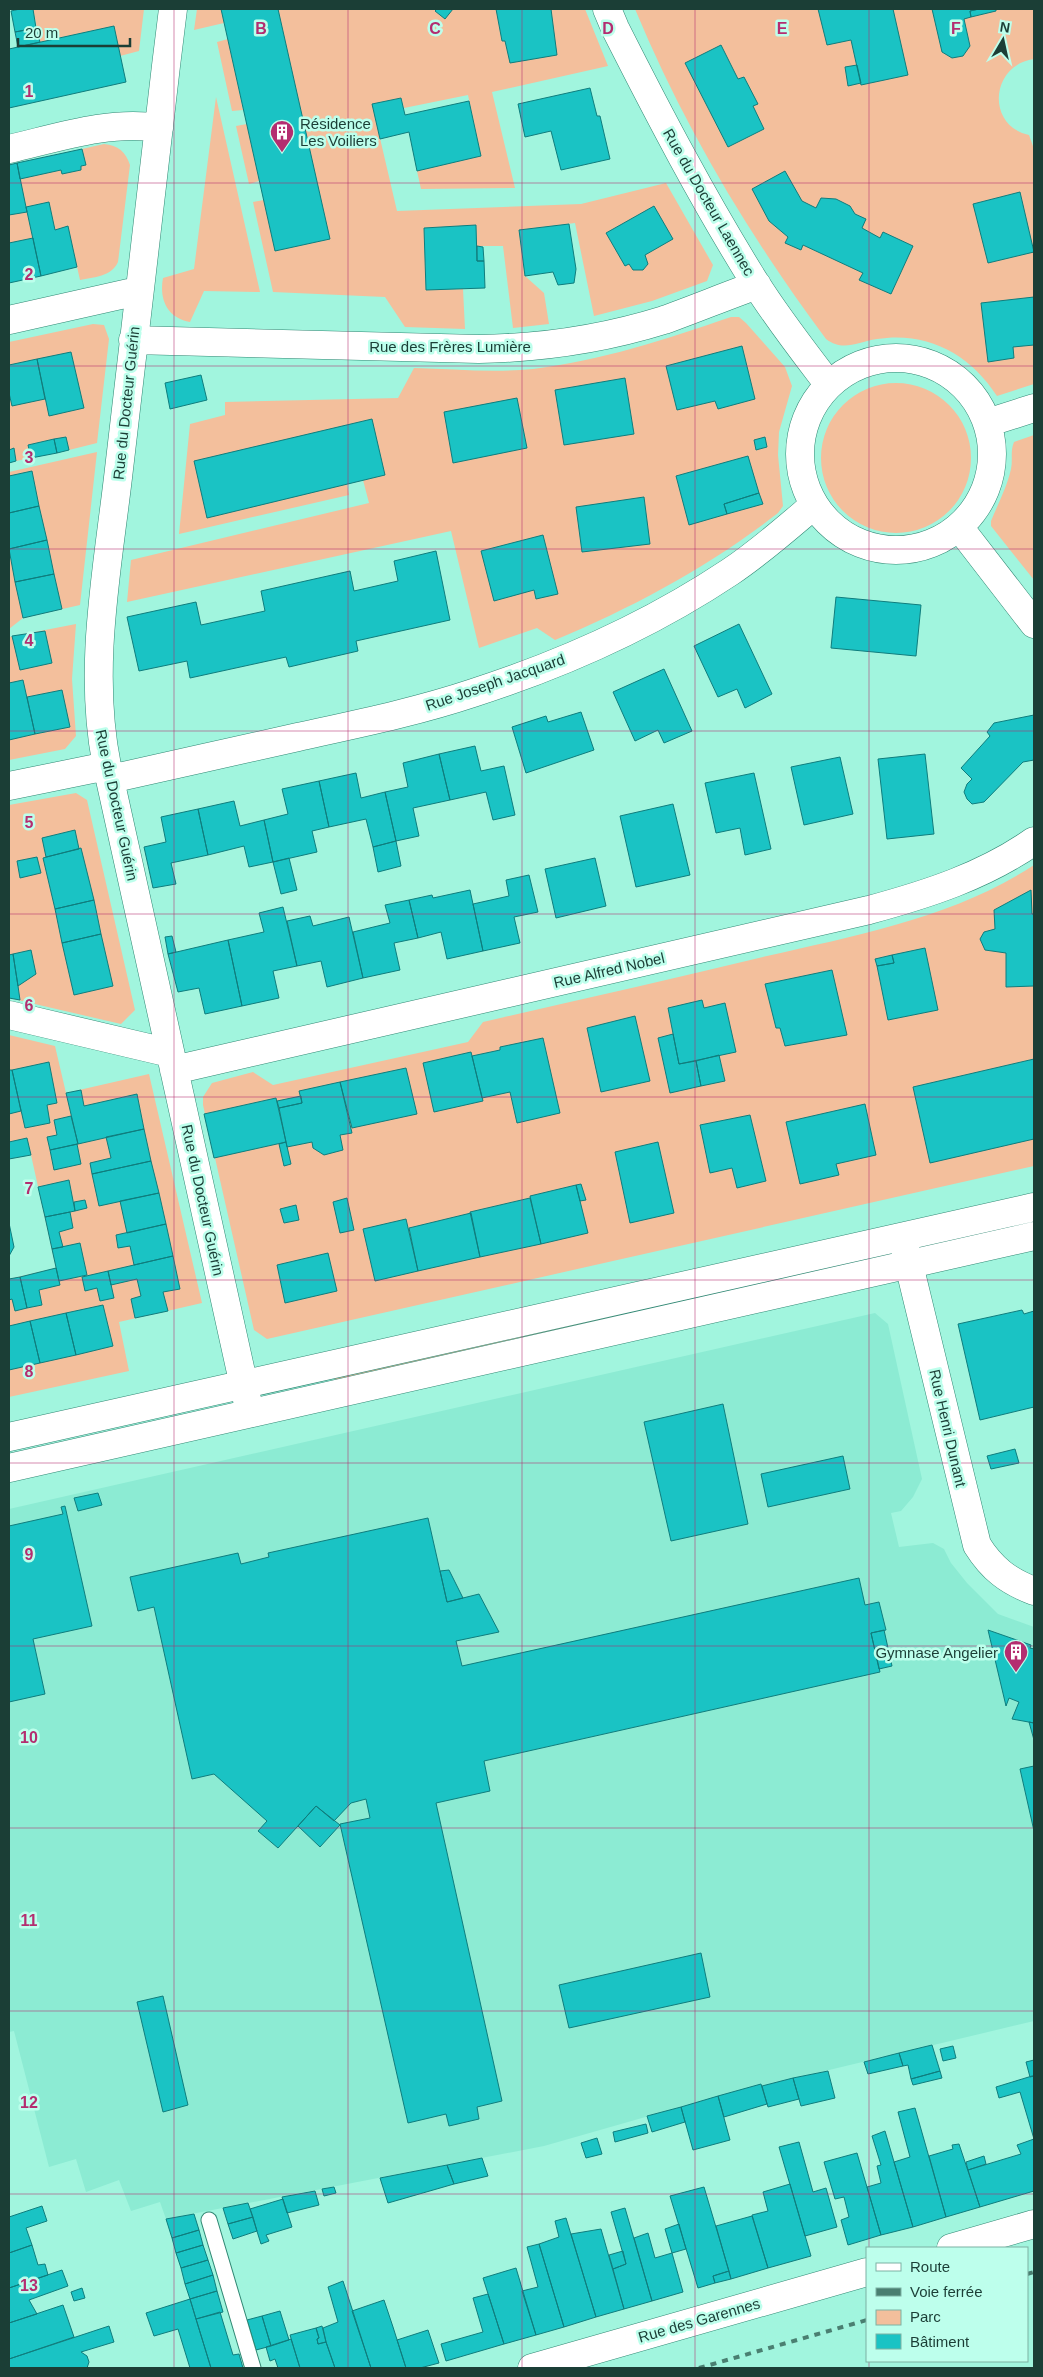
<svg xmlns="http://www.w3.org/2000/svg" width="1043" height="2377" viewBox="0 0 1043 2377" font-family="Helvetica,sans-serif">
	<rect width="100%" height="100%" fill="#a1f5de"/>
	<path fill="#8cebd3" d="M875 1313 888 1324 922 1479 913 1497 901 1511 891 1513 899 1547 933 1543 944 1549 951 1563 967 1583 998 1614 1034 1627V2021L762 2086 761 2084 544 2146 166 2219 160 2202 131 2211 119 2180 86 2192 76 2159 49 2167 14 2031 9 2032V1509Z"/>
	<path fill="#f3bf9c" d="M33 9H144L139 51 120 56 114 26 40 42Z
		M197 9H221L224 23 194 30Z
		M278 9H585L608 66 492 92 515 188 421 189 417 171 481 156 468 95 404 108 401 98 372 104 397 211 581 204 666 183 713 265 707 281 652 301 594 316 575 223 519 230 525 276 544 293 549 324 513 328 503 246H477L476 225 424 228 426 290 463 289 465 329 405 327 385 297 273 292 253 202 264 200 275 251 330 239Z
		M635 9H1034V59C990 65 986 126 1029 135L1034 149V384L997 396C970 354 927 331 877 339 857 342 843 352 826 339 750 237 684 127 635 9Z
		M228 39 243 110 232 111 217 42Z
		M216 97 260 292 204 291 190 322C167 318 159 299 163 278L194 269Z
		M247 124 259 181 249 184 236 126Z
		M104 144C118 145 126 152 130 165L118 262C111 277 94 277 80 280L68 227 55 230 48 202 26 207 20 179 61 170 62 174 81 170V166L86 165 82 149Z
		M27 212 33 238 9 243V215Z
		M731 317H739L746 323 785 367 792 386 779 432 778 455 783 506 778 513C710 566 634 607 555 640L537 628 479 648 451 531 127 602 131 560 369 503 363 480 347 484 349 495 179 534 190 424 225 415V402L398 398 414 368C453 369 494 373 533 369 600 361 667 339 731 317Z
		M93 324 104 325 109 339 97 443 69 450 66 437 28 445 31 458 16 461 14 449 9 450V342Z
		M821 458a75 75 0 1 1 150 0a75 75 0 1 1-150 0Z
		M1034 435V580L991 526V521C998 504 1007 487 1011 469 1013 460 1010 451 1014 442Z
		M97 452 80 605 23 618 9 629V472Z
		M76 624 72 679 76 736 65 749 9 760V637Z
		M76 793 87 800 135 1010 121 1024 9 998V805Z
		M1034 865V1166L267 1339 254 1330 203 1105V1097L212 1083 253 1072 273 1085 468 1042 483 1022C578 1000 672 979 767 956 858 935 955 917 1034 865Z
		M9 1035 55 1046 66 1093 149 1074 202 1303 119 1322 129 1371 9 1397V1279L56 1268 31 1155 9 1159Z
		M858 1260V1263L335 1382 334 1374Z"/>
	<path fill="#1ac3c4" stroke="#0f7d7d" d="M20 9H33L36 28 15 32 11 11Z
		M221 9H278L330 239 275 251Z
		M437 9H453L445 19 435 11Z
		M496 9H551L557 55 510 63 505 41H502Z
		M818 9H893L908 75 861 85 851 40 827 45Z
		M932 9H979L970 11 971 17 964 19 970 46 963 56 952 58 942 52Z
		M979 9H996V11L971 17 970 11Z
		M114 26 126 82 9 108V49Z
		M36 28 40 42 18 47 15 32Z
		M721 45 738 79 744 77 758 104 753 106 764 129 728 147 685 63Z
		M857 65 861 83 848 86 845 67Z
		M590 88 597 116H600L610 159 561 170 551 131 525 137 518 104Z
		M401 98 405 115 469 101 481 156 417 171 409 132 380 139 372 104Z
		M82 149 86 165 81 166V170L62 174 61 170 20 179 17 163Z
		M17 163 27 212 9 215V165Z
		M785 171 802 201 816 208 821 198 836 199 850 206 855 214 866 219 862 228 880 238 883 232 913 246 891 294 859 280 863 273 803 245 801 250 785 243 788 237 769 221 752 189Z
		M1020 192 1034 252 988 263 973 204Z
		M49 202 55 230 68 226 77 267 41 276 26 207Z
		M654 206 673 239 645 255 648 264 643 270H633L629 264 625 266 606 233Z
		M569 224 576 269 574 283 558 285 553 272 525 276 519 230Z
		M476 225 477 261H484L485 288 426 290 424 228Z
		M33 238 41 276 9 283V243Z
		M477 246 483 247 484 261H477Z
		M1034 297V345L1013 347 1014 358 988 362 981 303Z
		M742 346 755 399 718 409 715 401 677 410 666 366Z
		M71 352 84 408 49 416 37 359Z
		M37 359 45 399 12 406 9 393V365Z
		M201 375 207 400 170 409 165 383Z
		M625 378 634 434 564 445 555 390Z
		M517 398 527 448 453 463 444 412Z
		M372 419 385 475 207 518 194 461Z
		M66 437 69 450 57 453 54 439Z
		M765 437 767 447 756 450 754 440Z
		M54 439 57 453 31 458 28 445Z
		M14 448 16 461 9 463V450Z
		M748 456 759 493 724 504 727 514 689 525 676 476Z
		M32 471 39 506 9 513V476Z
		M759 493 763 504 727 514 724 504Z
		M644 497 650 544 582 552 576 507Z
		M39 506 47 540 9 549V513Z
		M543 535 558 594 536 599 534 590 494 601 481 551Z
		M47 540 54 574 15 582 9 549Z
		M436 551 450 620 356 641 358 651 289 667 286 657 190 678 187 661 139 671 127 617 196 602 201 625 265 611 261 591 350 571 354 591 398 581 394 561Z
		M54 574 62 609 23 618 15 582Z
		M836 597 921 605 916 656 831 648Z
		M739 624 772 694 745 708 737 689 718 697 694 646Z
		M45 631 52 663 20 670 12 636Z
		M664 669 692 731 664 743 658 730 635 741 613 692Z
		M23 680 35 734 9 740V683Z
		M62 690 70 727 35 734 27 697Z
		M581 712 594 750 526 773 512 727 546 716 548 722Z
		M1034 715V760L1023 762 984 802 972 804 967 799 964 792 967 784 972 779 961 768 990 736 987 732 994 723Z
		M475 746 481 771 504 766 515 815 493 820 486 792 450 800 439 754Z
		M439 754 450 800 413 808 419 836 396 841 385 792 408 787 403 763Z
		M925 754 934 834 887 839 878 759Z
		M840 757 853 814 804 825 791 767Z
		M356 773 361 798 385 792 396 841 373 847 366 819 329 827 319 781Z
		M754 773 771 849 745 855 740 828 716 833 705 783Z
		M319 781 329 827 312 831 317 852 273 862 264 820 288 814 282 789Z
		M234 801 240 826 264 820 273 862 249 867 244 846 208 855 198 809Z
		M673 804 690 875 636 887 620 816Z
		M198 809 208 855 171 863 176 884 153 888 144 847 166 842 161 817Z
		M75 830 79 849 46 857 42 838Z
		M396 841 401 866 378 872 373 847Z
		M81 848 94 900 55 909 43 858Z
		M37 857 41 873 20 878 17 861Z
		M289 858 297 890 281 894 273 862Z
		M595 858 606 906 556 918 545 869Z
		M529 875 538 912 514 917 520 943 483 951 473 904 509 896 506 880Z
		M470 890 483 951 447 959 441 932 418 938 409 900 432 895 433 898Z
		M1031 890 1032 914H1034V986L1006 987V953L985 950 980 939 984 932 995 929 994 910Z
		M94 900 101 934 62 943 55 909Z
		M409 900 418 938 394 943 400 970 363 978 353 932 390 923 385 905Z
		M283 907 297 966 273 971 279 998 242 1006 228 940 264 932 259 913Z
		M310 916 313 926 349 917 363 978 327 987 321 961 297 966 287 921Z
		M101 934 113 986 74 995 62 943Z
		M172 936 176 952 168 954 165 937Z
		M228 940 242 1006 205 1014 199 988 178 992 168 954Z
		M925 948 938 1010 888 1020 877 966 894 963 892 955Z
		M31 950 36 974 18 986 13 954Z
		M13 954 18 986 20 1000 9 998V955Z
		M892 955 894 963 877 966 875 959Z
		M832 970 847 1035 785 1046 780 1028H776L765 984Z
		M702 1000 704 1008 725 1003 736 1052 679 1064 668 1008Z
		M635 1016 650 1081 601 1092 587 1028Z
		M673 1034 679 1064 696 1061 701 1086 670 1093 658 1038Z
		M543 1038 560 1113 517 1123 510 1092 482 1098 472 1056 500 1050V1047Z
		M471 1052 483 1101 434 1112 423 1063Z
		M719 1055 725 1081 701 1086 696 1061Z
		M1034 1059V1139L930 1163 913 1087Z
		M49 1062 57 1103 47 1105 50 1123 25 1128 12 1070Z
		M406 1068 417 1114 352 1128 340 1082Z
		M9 1070H12L21 1111 9 1114Z
		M340 1082 352 1133 340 1135 343 1150 324 1155 313 1148 312 1142 287 1147 279 1108 302 1103 299 1091Z
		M81 1090 84 1106 137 1094 144 1129 78 1144 66 1093Z
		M301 1096 302 1103 279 1108 277 1101Z
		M276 1098 286 1142 214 1158 204 1114Z
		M865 1104 876 1155 836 1164 839 1175 800 1184 786 1122Z
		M750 1115 766 1181 737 1188 732 1168 710 1173 700 1125Z
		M71 1116 78 1144 50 1150 47 1137 57 1135 54 1120Z
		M144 1129 151 1161 92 1174 90 1163 111 1158 106 1137Z
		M27 1138 31 1155 9 1159V1142Z
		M286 1142 291 1164 284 1166 279 1144Z
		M658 1142 674 1213 630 1223 615 1152Z
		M77 1144 81 1164 54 1170 50 1150Z
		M151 1161 159 1193 99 1206 92 1174Z
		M69 1180 75 1211 45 1217 38 1187Z
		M581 1184 586 1200 580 1201 576 1185Z
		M576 1185 588 1233 541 1244 530 1196Z
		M159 1193 166 1224 127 1233 120 1201Z
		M347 1198 354 1230 340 1233 333 1202Z
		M530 1198 541 1244 480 1257 470 1212Z
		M85 1200 87 1208 75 1211 74 1202Z
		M296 1205 299 1220 284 1223 280 1209Z
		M70 1212 73 1228 59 1232 63 1247 52 1249 45 1217Z
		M471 1213 480 1257 418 1271 409 1228Z
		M406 1219 418 1271 375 1281 363 1229Z
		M9 1223 14 1247 9 1256Z
		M166 1224 173 1256 134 1265 130 1246 118 1248 116 1235Z
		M80 1243 87 1275 59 1281 52 1249Z
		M328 1253 337 1291 285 1303 277 1265Z
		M173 1256 180 1289 163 1292 168 1311 135 1318 131 1299 141 1296 137 1279 111 1285 108 1271Z
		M56 1268 60 1285 39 1290 42 1305 27 1308 20 1277Z
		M108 1271 114 1298 100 1301 97 1288 85 1291 82 1277Z
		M20 1277 27 1308 15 1311 12 1299 9 1300V1279Z
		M103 1305 113 1346 76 1355 66 1313Z
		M1022 1310 1024 1314 1034 1311V1407L980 1420 958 1324Z
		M66 1313 76 1355 40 1363 30 1321Z
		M30 1321 40 1363 9 1370V1326Z
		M723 1404 748 1524 671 1541 644 1422Z
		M1015 1449 1019 1463 991 1469 987 1456Z
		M843 1456 850 1489 768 1507 761 1474Z
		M98 1493 102 1505 78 1511 74 1498Z
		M65 1506 92 1626 33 1639 45 1694 9 1702V1526L63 1514 61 1507Z
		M428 1518 447 1602 479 1594 499 1632 456 1641 462 1666 859 1578 865 1605 879 1602 886 1630 871 1633 880 1672 484 1761 490 1791 436 1803 502 2101 477 2107 479 2119 449 2126 446 2114 408 2123 340 1824 370 1818 366 1799 351 1803 334 1821 316 1806 278 1848 258 1831 267 1821 214 1774 192 1779 154 1607 138 1611 130 1577 238 1553 241 1564 269 1557 268 1553Z
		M449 1570 463 1598 447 1602 440 1571Z
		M884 1630 892 1666 879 1669 871 1633Z
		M988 1630 1031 1645 1030 1648 1034 1649V1723L1012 1719 1019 1702 1009 1698 1006 1706Z
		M1029 1722 1034 1723V1740Z
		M1034 1766V1831L1020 1769Z
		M316 1806 340 1825 320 1847 298 1826Z
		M701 1953 710 1997 569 2028 559 1985Z
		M163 1996 188 2105 163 2112 137 2002Z
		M932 2045 940 2071 911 2079 908 2065 903 2066 899 2053Z
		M953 2046 956 2058 943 2061 940 2049Z
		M899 2053 903 2066 868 2074 864 2062Z
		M1034 2060V2076L1030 2077 1026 2062Z
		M828 2071 835 2098 801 2106 793 2078Z
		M940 2071 942 2078 913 2085 911 2079Z
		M1032 2076H1034V2191L980 2207 968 2170 1021 2154 1017 2145 1034 2139 1020 2092 999 2098 996 2087Z
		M793 2078 799 2099 768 2107 762 2086Z
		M761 2084 767 2104 724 2117 718 2096Z
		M718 2096 730 2140 693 2150 681 2107Z
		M681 2107 685 2122 652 2132 647 2116Z
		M915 2108 946 2217 913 2227 894 2162 910 2157 898 2112Z
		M646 2124 648 2133 615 2142 613 2132Z
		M885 2131 913 2227 881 2235 867 2187 881 2183 877 2166 881 2165 872 2136Z
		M597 2138 602 2154 586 2158 581 2143Z
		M799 2142 813 2192 826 2188 837 2227 805 2236 779 2147Z
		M959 2144 980 2207 946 2217 929 2156 953 2149 952 2145Z
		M857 2153 881 2235 848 2245 841 2220 849 2217 844 2197 835 2199 824 2162Z
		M984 2156 986 2164 968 2170 966 2162Z
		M482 2158 488 2176 454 2184 447 2165Z
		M447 2165 454 2184 388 2203 380 2178Z
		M790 2184 811 2256 768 2268 752 2215 768 2211 763 2192Z
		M334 2187 336 2193 324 2196 322 2189Z
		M704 2187 729 2271 713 2276 715 2283 698 2288 670 2196Z
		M315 2191 319 2205 287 2213 282 2197Z
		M283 2199 292 2227 266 2235 269 2241 261 2244 250 2209Z
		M248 2203 253 2217 228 2224 223 2208Z
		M42 2206 47 2221 26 2228 32 2245 9 2253V2217Z
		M625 2208 652 2301 624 2309 613 2269 626 2264 611 2212Z
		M194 2214 199 2230 172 2238 166 2219Z
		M752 2216 768 2268 731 2279 716 2226Z
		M253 2217 257 2231 233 2239 228 2224Z
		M566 2218 596 2317 564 2327 539 2244 559 2237 555 2221Z
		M679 2224 686 2249 672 2253 665 2229Z
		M601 2229 624 2309 596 2317 571 2234Z
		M199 2230 203 2245 176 2253 172 2238Z
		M648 2233 655 2258 672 2253 683 2292 652 2301 634 2238Z
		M539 2244 564 2327 536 2335 522 2291 538 2287 527 2247Z
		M32 2245 38 2265 45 2264 48 2275 9 2288V2253Z
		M203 2245 208 2260 181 2268 176 2253Z
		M623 2251 626 2264 613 2269 609 2255Z
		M208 2260 213 2275 185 2284 181 2268Z
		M516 2268 536 2335 504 2344 483 2278Z
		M62 2270 68 2286 29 2300 37 2314 9 2323V2288Z
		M729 2271 731 2279 715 2283 713 2276Z
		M213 2275 217 2291 190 2299 185 2284Z
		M343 2281 355 2318 371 2368H335L326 2342 323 2328 338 2322 328 2287Z
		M82 2288 85 2298 74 2301 71 2292Z
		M217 2291 223 2312 196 2319 190 2299Z
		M488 2294 504 2344 446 2361 441 2344 483 2332 473 2298Z
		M190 2299 196 2319 211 2368H190L178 2329 154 2336 146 2313Z
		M384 2300 393 2327 406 2368H371L352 2311Z
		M63 2305 74 2337 9 2359V2323Z
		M280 2311 289 2340 271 2346 262 2316Z
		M220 2312 233 2355 239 2354 243 2368H211L196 2319Z
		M262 2316 271 2346 256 2350 247 2320Z
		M109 2326 114 2342 81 2352 87 2356 89 2362 87 2368H10L9 2366V2359Z
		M322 2326 326 2342 318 2344 317 2339 319 2338 316 2328Z
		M316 2328 319 2338 317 2339 318 2344 326 2342 335 2368H300L290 2335Z
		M428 2330 439 2363 420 2368H406L397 2340Z
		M291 2339 300 2368H278L275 2359 270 2361 266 2347Z"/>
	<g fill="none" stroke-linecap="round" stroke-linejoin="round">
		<g stroke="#318874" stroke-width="17">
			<path id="service" d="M209 2220 253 2368"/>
		</g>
		<g stroke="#318874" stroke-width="29">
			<path id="minor" d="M173 9C154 162 136 315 119 469 108 567 87 668 107 766L250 1413
				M607 9 615 28C659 115 704 201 756 284 778 319 804 352 829 385
				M9 149C57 138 109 120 159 128
				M9 320 138 291
				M133 340 479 349C542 348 603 339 664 320 695 309 726 296 757 285
				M800 454a96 96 0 1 1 192 0a96 96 0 1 1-192 0Z
				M987 423 1034 408
				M959 527 1034 624
				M110 779C173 765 235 751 298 737 357 724 416 712 473 693 563 664 652 624 730 572 760 552 787 528 814 505
				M9 786 107 766
				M9 1015 170 1053
				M174 1070 869 910C928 894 984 876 1034 841
				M903 1240 977 1545C992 1569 1008 1581 1034 1591
				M951 2248 1034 2224
				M532 2368 867 2272"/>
		</g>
		<g stroke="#318874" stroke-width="29">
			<path id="secondary" d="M9 1437 1034 1207
				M9 1468 1034 1236"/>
		</g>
		<use href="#service" stroke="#fff" stroke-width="15"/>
		<use href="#minor" stroke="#fff" stroke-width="28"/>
		<use href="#secondary" stroke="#fff" stroke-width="28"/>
		<path stroke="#4a7f71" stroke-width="4" stroke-dasharray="6 6" stroke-linecap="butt" d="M1027 2274 1034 2272
			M699 2368 867 2320"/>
	</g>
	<path fill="none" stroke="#b42d70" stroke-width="1" stroke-opacity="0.55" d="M174 9V2368M348 9V2368M522 9V2368M695 9V2368M869 9V2248M9 183H1034M9 366H1034M9 549H1034M9 731H1034M9 914H1034M9 1097H1034M9 1280H1034M9 1463H1034M9 1646H1034M9 1828H1034M9 2011H1034M9 2194H1034M869 2361V2368"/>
	<defs>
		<g id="building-pin" transform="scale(1.25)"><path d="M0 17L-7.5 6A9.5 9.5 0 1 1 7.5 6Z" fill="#b42d70" stroke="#bdffec"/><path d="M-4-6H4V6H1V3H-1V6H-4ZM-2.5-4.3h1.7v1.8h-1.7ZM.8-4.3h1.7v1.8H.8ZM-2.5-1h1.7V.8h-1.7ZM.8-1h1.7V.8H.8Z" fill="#fff"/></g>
	</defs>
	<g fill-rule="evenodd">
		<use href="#building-pin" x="282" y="132"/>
		<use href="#building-pin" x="1016" y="1652"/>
	</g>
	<g text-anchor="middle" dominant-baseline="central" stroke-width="5" stroke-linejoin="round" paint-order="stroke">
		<g font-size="15" fill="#1b3e36" stroke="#bdffec" text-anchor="start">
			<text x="300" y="123">Résidence<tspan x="300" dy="17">Les Voiliers</tspan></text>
			<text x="998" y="1652" text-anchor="end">Gymnase Angelier</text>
		</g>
		<g font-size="15" fill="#1b3e36" stroke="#bdffec">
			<text transform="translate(709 202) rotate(60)">Rue du Docteur Laennec</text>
			<text x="450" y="346">Rue des Frères Lumière</text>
			<text transform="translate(126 403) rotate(-84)">Rue du Docteur Guérin</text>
			<text transform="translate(495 682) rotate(-19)">Rue Joseph Jacquard</text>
			<text transform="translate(117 805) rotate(78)">Rue du Docteur Guérin</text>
			<text transform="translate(609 970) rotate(-13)">Rue Alfred Nobel</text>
			<text transform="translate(203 1200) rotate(78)">Rue du Docteur Guérin</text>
			<text transform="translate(948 1428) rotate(77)">Rue Henri Dunant</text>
			<text transform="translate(699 2320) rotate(-16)">Rue des Garennes</text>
		</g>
	</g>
	<g font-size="16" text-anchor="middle" font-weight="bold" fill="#b42d70" stroke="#bdffec" stroke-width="5" stroke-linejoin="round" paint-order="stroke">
		<text x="261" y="34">B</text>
		<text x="435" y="34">C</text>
		<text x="608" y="34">D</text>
		<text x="782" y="34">E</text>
		<text x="956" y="34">F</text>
		<text x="29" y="97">1</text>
		<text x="29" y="280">2</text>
		<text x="29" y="463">3</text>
		<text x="29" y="646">4</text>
		<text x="29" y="828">5</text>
		<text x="29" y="1011">6</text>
		<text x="29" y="1194">7</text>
		<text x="29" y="1377">8</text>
		<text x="29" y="1560">9</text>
		<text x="29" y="1743">10</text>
		<text x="29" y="1926">11</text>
		<text x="29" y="2108">12</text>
		<text x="29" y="2291">13</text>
	</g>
	<rect width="1043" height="2377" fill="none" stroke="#1b3e36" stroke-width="20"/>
	<rect x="866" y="2247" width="162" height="115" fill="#bdffec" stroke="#7cb2a3"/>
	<rect x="876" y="2263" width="25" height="8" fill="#ffffff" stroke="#7cb2a3"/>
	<text x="910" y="2272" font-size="15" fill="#1b3e36">Route</text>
	<rect x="876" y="2288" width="25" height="8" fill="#4a7f71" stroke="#7cb2a3"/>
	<text x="910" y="2297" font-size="15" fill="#1b3e36">Voie ferrée</text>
	<rect x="876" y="2310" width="25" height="15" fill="#f3bf9c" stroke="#7cb2a3"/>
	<text x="910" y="2322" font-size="15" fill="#1b3e36">Parc</text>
	<rect x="876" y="2334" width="25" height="15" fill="#1ac3c4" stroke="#7cb2a3"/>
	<text x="910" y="2347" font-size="15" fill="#1b3e36">Bâtiment</text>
	<g transform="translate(1003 40) rotate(9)" stroke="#bdffec" stroke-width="4" paint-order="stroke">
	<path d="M0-4L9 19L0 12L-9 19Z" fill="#1b3e36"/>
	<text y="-8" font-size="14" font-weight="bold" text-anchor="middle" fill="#1b3e36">N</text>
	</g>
	<path d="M18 38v8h112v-8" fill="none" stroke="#1b3e36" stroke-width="2.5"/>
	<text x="25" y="38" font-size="15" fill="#1b3e36" stroke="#bdffec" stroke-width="4" paint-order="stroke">20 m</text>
</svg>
